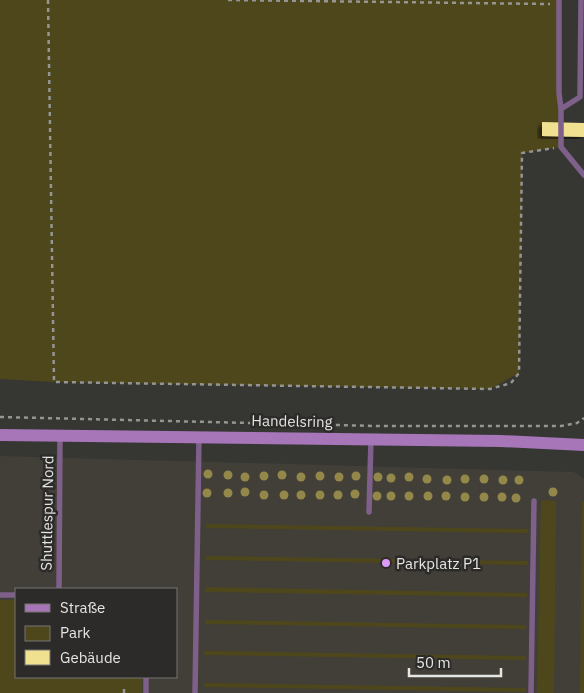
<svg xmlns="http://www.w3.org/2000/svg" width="584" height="693" viewBox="0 0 584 693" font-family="'IBM Plex Sans',sans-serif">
	<defs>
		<filter id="shadow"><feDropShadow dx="-3.5" dy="3.5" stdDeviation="2.5" flood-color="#0009"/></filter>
	</defs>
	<rect width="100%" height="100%" fill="#363633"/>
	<path fill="#413f37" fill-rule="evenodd" d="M0 456 574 472 584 479 582 693H0ZM16 589H176V677H16Z"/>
	<path fill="#4f471c" d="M0 0H559L561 147 522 153 519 373 490 389 54 382 0 379Z
		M541 500 556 501 554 693H537Z
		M582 502H584V693H580Z
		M206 524 528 529V533L206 528Z
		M206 556 528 561V565L206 560Z
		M205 587 527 593V597L205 592Z
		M0 600H16V677H142V693H0Z
		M205 620 526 625V629L205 624Z
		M204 651 526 656V660L204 655Z
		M204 683 526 688V692L204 687Z"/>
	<path fill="#f0e191" filter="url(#shadow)" d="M542 122 584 123V137L542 136Z"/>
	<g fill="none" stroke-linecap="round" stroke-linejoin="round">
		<path stroke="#959593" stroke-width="2.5" stroke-dasharray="4 4" stroke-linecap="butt" d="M48 0 54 382 490 389 511 383 519 373 522 153 554 148
			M228 0 550 4
			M0 417 377 426H561L577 423 584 418
			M124 689V693"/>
		<path stroke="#7e608a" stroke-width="5.5" d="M559 0V93L561 109
			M581 0 580 97 561 109V147L584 175
			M369 512 371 439
			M59 589 60 436
			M0 595H16
			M146 693V677
			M195 693 199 438
			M531 693 534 501"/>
		<path stroke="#a676b9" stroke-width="12" d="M0 435 501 441 584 445"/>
	</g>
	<g fill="#93874a">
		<circle cx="208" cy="474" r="4.5"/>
		<circle cx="228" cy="475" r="4.5"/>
		<circle cx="282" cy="475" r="4.5"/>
		<circle cx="264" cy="476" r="4.5"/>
		<circle cx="320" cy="476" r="4.5"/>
		<circle cx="356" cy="476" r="4.5"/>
		<circle cx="245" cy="477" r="4.5"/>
		<circle cx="301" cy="477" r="4.5"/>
		<circle cx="339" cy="477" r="4.5"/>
		<circle cx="378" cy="477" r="4.5"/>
		<circle cx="409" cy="477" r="4.5"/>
		<circle cx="391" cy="478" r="4.5"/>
		<circle cx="427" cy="479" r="4.5"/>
		<circle cx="465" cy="479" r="4.5"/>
		<circle cx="484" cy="479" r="4.5"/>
		<circle cx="447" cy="480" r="4.5"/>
		<circle cx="503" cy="480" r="4.5"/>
		<circle cx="519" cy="480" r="4.5"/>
		<circle cx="245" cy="492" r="4.5"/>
		<circle cx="553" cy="492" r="4.5"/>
		<circle cx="207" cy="493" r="4.5"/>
		<circle cx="228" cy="493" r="4.5"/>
		<circle cx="355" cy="494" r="4.5"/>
		<circle cx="264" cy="495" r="4.5"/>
		<circle cx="284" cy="495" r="4.5"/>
		<circle cx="301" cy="495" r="4.5"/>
		<circle cx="320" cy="495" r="4.5"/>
		<circle cx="338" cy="495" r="4.5"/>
		<circle cx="377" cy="496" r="4.5"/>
		<circle cx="391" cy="496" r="4.5"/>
		<circle cx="409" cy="496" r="4.5"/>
		<circle cx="428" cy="496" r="4.5"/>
		<circle cx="446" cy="496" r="4.5"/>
		<circle cx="465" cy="497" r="4.5"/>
		<circle cx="484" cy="497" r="4.5"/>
		<circle cx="502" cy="497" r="4.5"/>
		<circle cx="516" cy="498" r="4.5"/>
	</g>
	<circle fill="#dc99f5" stroke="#2c2b29" stroke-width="2" cx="386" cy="563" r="5"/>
	<g text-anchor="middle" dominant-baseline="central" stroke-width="5" stroke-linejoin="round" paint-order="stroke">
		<g font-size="15" fill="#e5e5e3" stroke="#2c2b29">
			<text transform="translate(292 421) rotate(1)">Handelsring</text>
			<text transform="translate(47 513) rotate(-89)">Shuttlespur Nord</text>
		</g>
		<g font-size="15" fill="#e5e5e3" stroke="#2c2b29" text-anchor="start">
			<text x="396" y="563">Parkplatz P1</text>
		</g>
	</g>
	<rect x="15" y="588" width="162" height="90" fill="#2c2b29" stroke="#767573"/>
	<rect x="25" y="604" width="25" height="8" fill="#a676b9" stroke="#767573"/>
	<text x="60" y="613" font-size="15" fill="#e5e5e3">Straße</text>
	<rect x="25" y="626" width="25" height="15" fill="#4f471c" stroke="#767573"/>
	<text x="60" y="638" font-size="15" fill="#e5e5e3">Park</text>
	<rect x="25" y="650" width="25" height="15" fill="#f0e191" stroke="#767573"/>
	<text x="60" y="663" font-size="15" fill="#e5e5e3">Gebäude</text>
	<path d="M409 668v8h92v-8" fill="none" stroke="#e5e5e3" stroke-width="2.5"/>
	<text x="416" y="668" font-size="15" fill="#e5e5e3" stroke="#2c2b29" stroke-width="4" paint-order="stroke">50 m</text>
</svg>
